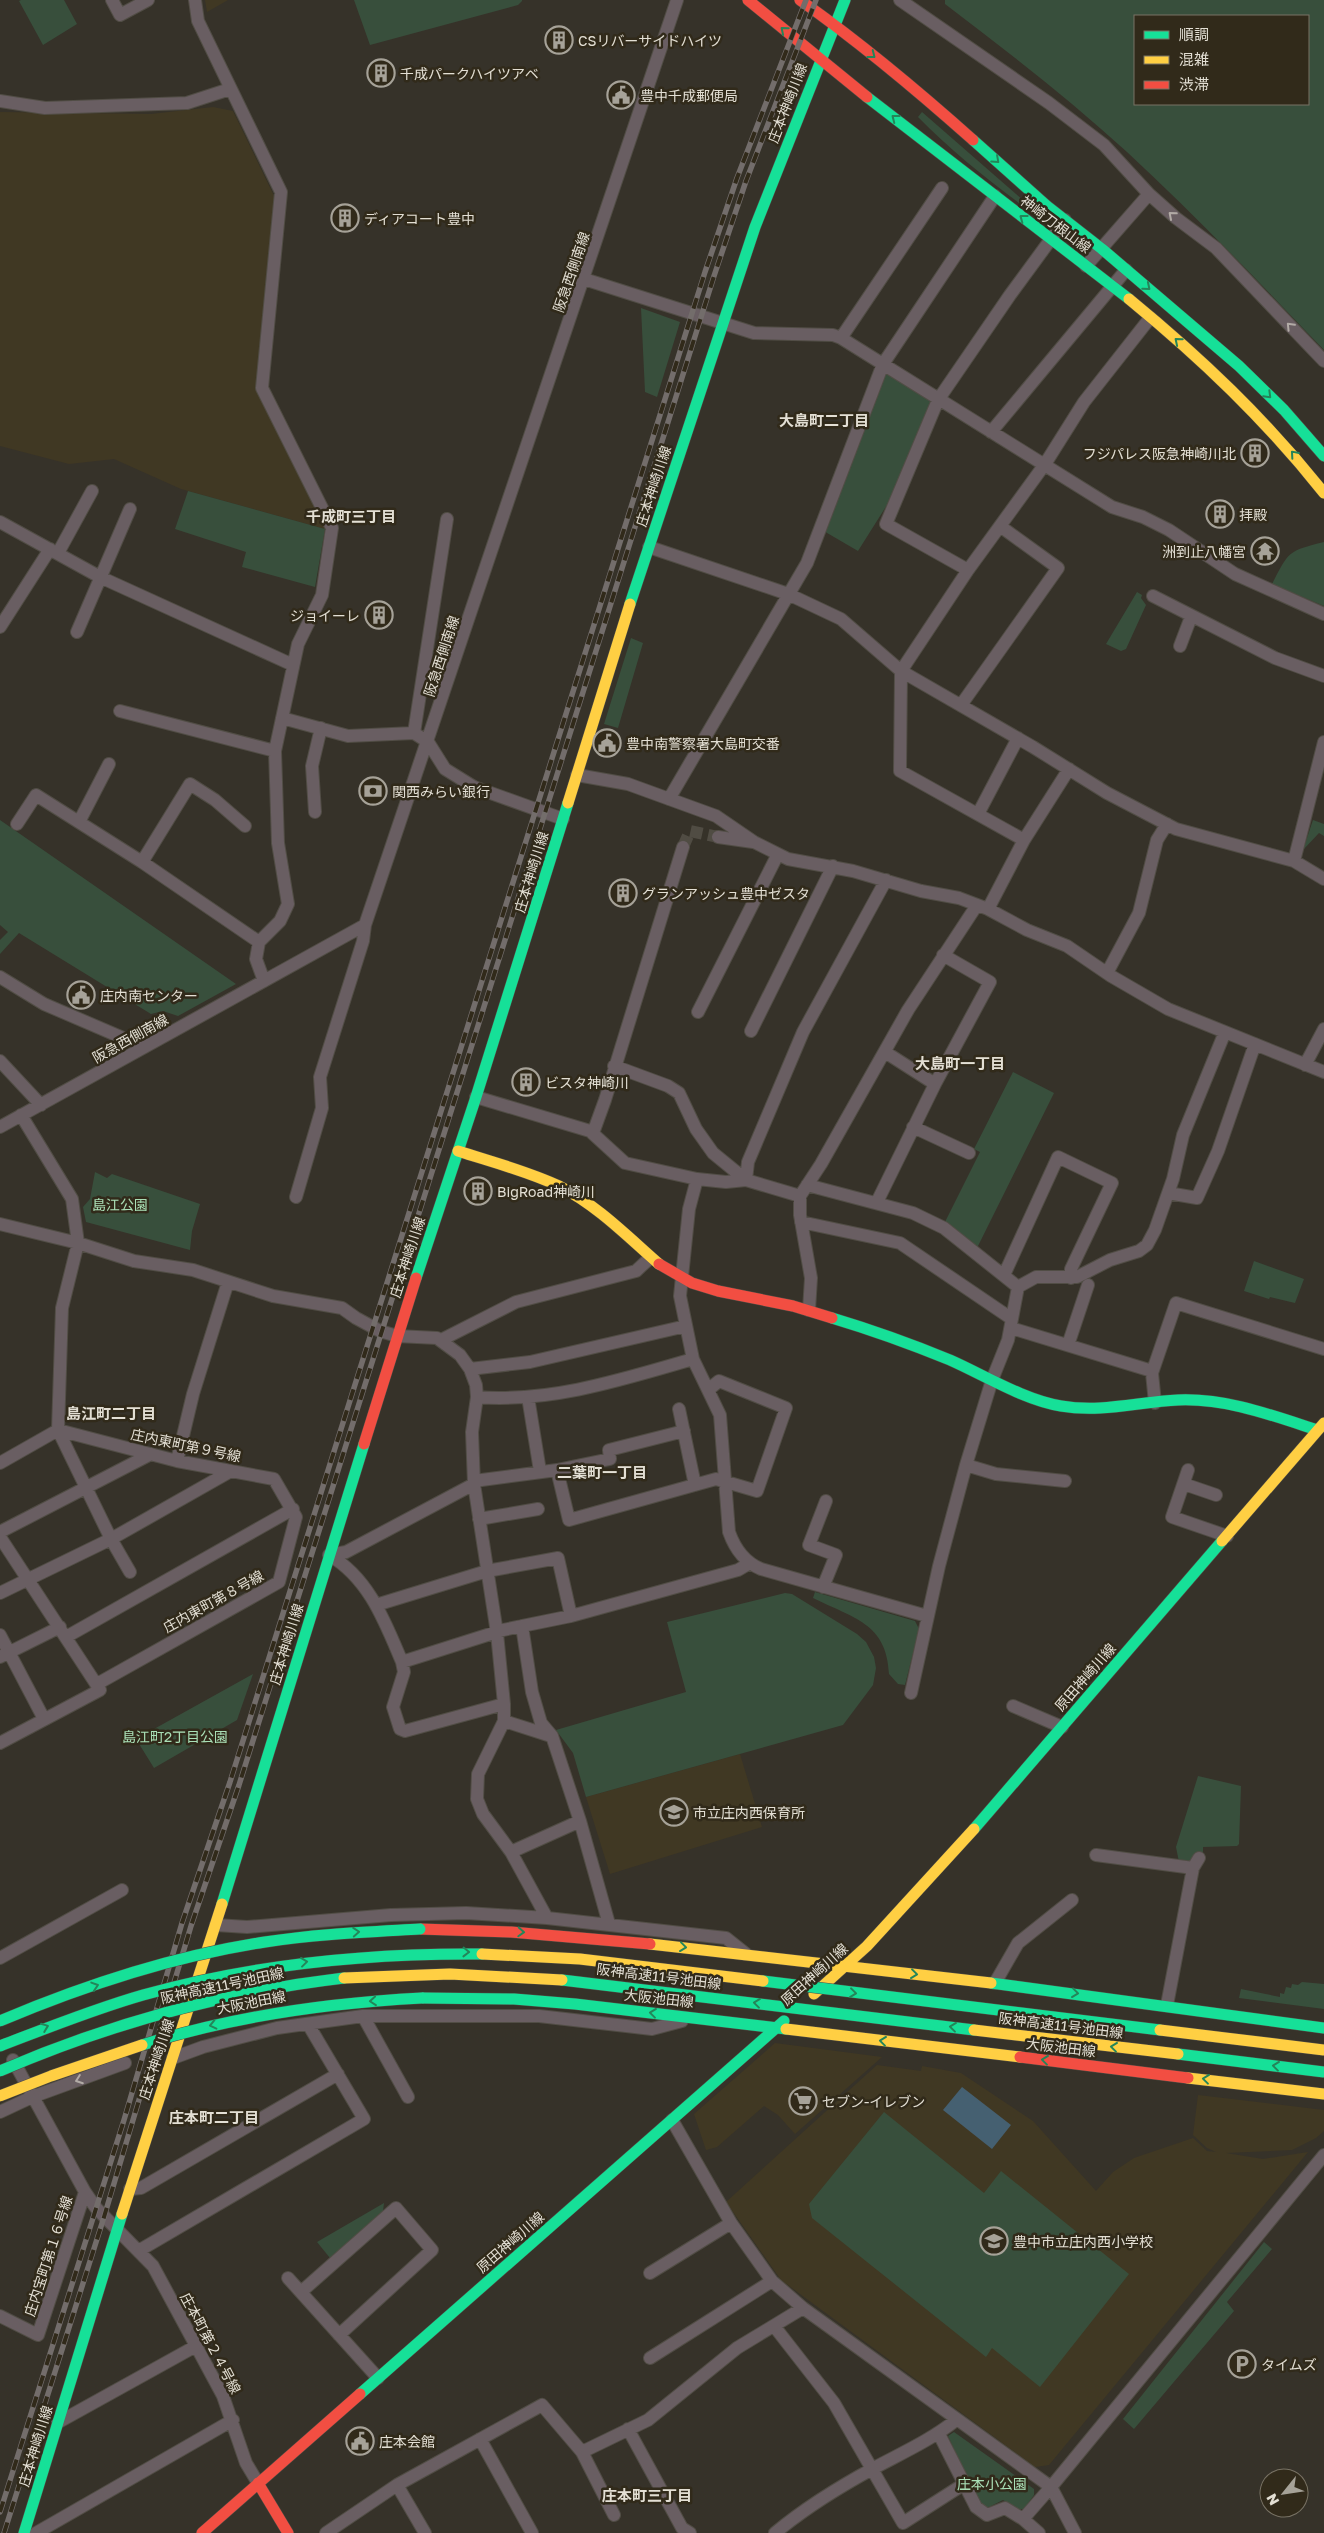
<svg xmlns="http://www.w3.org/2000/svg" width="1324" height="2533" viewBox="0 0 1324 2533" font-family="'Golos Text','Noto Sans JP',sans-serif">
	<rect width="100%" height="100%" fill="#363229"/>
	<path fill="#403823" d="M205 0H228L207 12Z
		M213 107 233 111 276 200 257 393 264 398 325 529 181 489 114 459 69 464 0 446V112L151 114Z
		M740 1754 762 1827 610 1874 586 1797Z
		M775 2043 882 2057 795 2134 778 2115 764 2106 717 2147 706 2150 694 2114Z
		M877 2065 921 2071 922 2066 961 2073 1033 2121 1096 2191 1113 2172 1134 2158 1193 2138 1207 2151 1216 2152 1207 2148 1193 2135 1198 2095 1324 2110V2131L1316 2138 1292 2150 1226 2153 1263 2159 1308 2152 1049 2465 1035 2467 781 2280 726 2202Z"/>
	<path fill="#384f3c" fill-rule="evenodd" d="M21 0H64L77 24 43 45 19 1Z
		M354 0H522V1L518 5 370 45Z
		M945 0H1324V350C1260 283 1195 215 1127 152 1069 99 1007 51 945 4ZM1135 16H1308V104H1135Z
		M922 112 1032 208 1035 211 1031 212C991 182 953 153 918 117Z
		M641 308 680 322 657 397 645 392Z
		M886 372 933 401 892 497 858 551 822 530Z
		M188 491 325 529 315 587 242 567 246 552 175 529Z
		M1324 542V606L1272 584C1289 551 1288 551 1324 542Z
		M1137 592 1142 595 1141 598 1146 605 1126 649 1121 651 1106 644Z
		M631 638 643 643 618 728 604 724Z
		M0 820 236 984 178 1016 163 1011 151 1014 19 933 0 954V940L8 932 0 925Z
		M1313 820 1324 824V836L1319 833 1303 850Z
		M1013 1072 1054 1093 977 1248 944 1224 980 1152 974 1149Z
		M95 1172 107 1178 112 1174 200 1204 192 1231 190 1250 86 1222 83 1207 90 1199Z
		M1254 1261 1304 1279 1295 1303 1270 1297 1269 1299 1244 1291Z
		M815 1592 915 1621 919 1629 905 1685 898 1684 889 1674C887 1623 853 1618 813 1598Z
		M785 1593 792 1594 857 1634 866 1642 874 1657 876 1668 873 1685 843 1725 586 1797 573 1753 556 1730 686 1692 667 1622Z
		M253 1674 237 1720 154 1768 136 1739Z
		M1198 1776 1241 1786 1239 1844 1237 1846 1203 1847V1853H1196L1190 1861 1179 1862 1176 1847Z
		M1302 1982 1324 1984V2009L1239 1998 1241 1989 1280 1997V1993L1284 1994 1286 1987 1291 1988 1292 1984 1298 1985Z
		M884 2112 984 2193 1001 2171 1129 2274 1040 2387 992 2348 986 2357 812 2218 809 2204Z
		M384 2203 383 2211 330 2258 317 2242Z
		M1264 2242 1272 2249 1227 2302 1234 2311 1134 2429 1123 2419Z
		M954 2432 1034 2489V2495L1024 2509H1017L1003 2500 985 2509 980 2505 948 2436Z"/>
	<path fill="#456071" d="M962 2087 1011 2125 992 2149 943 2110Z"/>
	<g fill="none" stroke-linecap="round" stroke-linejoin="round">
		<path stroke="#504c43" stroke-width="12" stroke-dasharray="12 6" stroke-linecap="butt" d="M683 847 690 831 718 837"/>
		<g stroke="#514d45" stroke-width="14">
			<path id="street" d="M112 0 120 15 148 0
				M195 0 198 21 281 192 262 388 332 528 322 595 298 644 275 751 278 843 288 904 280 921 259 942 256 959 264 981
				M900 0 1049 103 1104 145 1149 194 1086 266
				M0 101 45 108 187 103 230 89
				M1149 194 1176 218 1216 248 1324 361
				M584 279 754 333 833 335 841 338 1112 507 1143 517 1169 530 1235 574 1324 614
				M841 338 942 188
				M991 432 1126 270
				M0 522 100 577 293 665
				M649 547 788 594 841 619 901 671 1033 747 1107 793 1176 829 1294 861 1324 742
				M58 553 92 491
				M968 570 886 524 938 400 1010 295 1065 220
				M1153 596 1275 658 1324 676
				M0 627 50 549
				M77 632 130 509
				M1180 646 1191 617
				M961 705 1058 568 1000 526
				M120 711 275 751
				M282 718 348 736 414 733 428 742 445 769 474 787 563 819
				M414 733 447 519
				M577 775 628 784 716 816 754 842 788 859 853 871 921 891 959 898 988 909 1027 930 1067 946 1111 976 1168 1009 1324 1072
				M669 799 807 563 883 364 995 196
				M315 812 312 766 321 728
				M978 814 1018 738
				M79 822 109 764
				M17 824 36 795 142 862 259 942
				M718 837 753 842
				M1024 840 900 771 901 671 968 570 1045 464 1084 402 1150 318
				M1294 861 1324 879
				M142 862 190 784 215 800 245 826
				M988 909 1024 840 1069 769
				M1107 973 1139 913 1157 840 1167 824
				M0 977 44 1004 144 1047
				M698 1012 778 854
				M751 1031 833 866
				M885 1052 935 1084
				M0 1061 41 1105
				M1305 1065 1324 1029
				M614 1066 668 1086 679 1093 696 1129 713 1153 746 1180
				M476 1097 590 1131 625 1163 697 1179 726 1182 746 1180 800 1196
				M21 1115 72 1199 78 1243 62 1308 58 1430 111 1539 130 1572
				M0 1127 365 925 677 0
				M913 1127 969 1153
				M593 1133 605 1100 683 847
				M697 1179 689 1209 680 1296 693 1359 720 1415 729 1532C735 1549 744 1562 761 1569L927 1616
				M746 1180 748 1162 803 1032 886 880
				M807 1185 913 1213 944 1228 1018 1287 1008 1340 992 1380 966 1465 939 1566 911 1693
				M1168 1193 1197 1198 1218 1151 1255 1044
				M296 1197 322 1108 320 1077 363 941 365 925
				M877 1202 935 1084 990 982 943 955
				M801 1222 900 1243 1012 1319
				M0 1224 78 1243 134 1261 193 1270 273 1296 342 1308 356 1318 380 1331 397 1336 437 1338 460 1355 470 1369 476 1385 477 1397 472 1432 474 1484 497 1633 504 1704V1721L478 1774 477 1799 483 1814 511 1852 547 1918
				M1004 1275 1058 1157 1112 1183 1071 1269V1278
				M1018 1287 1036 1277H1077L1110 1260 1139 1251 1147 1245 1155 1230 1173 1179 1183 1135 1225 1032
				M809 1310 811 1278 800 1215V1196L821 1164 908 1010 977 905
				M1011 1328 1152 1371
				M441 1340 516 1302 636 1271 650 1258
				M1068 1345 1088 1285
				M470 1369 530 1362 686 1326
				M477 1397C550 1403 624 1379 693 1359
				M528 1397 540 1471
				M1155 1403 1152 1373 1176 1303 1324 1349
				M679 1409 695 1485
				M177 1461 193 1394 228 1282
				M0 1463 58 1430 177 1461 274 1479 296 1517 279 1582 97 1684
				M966 1465 996 1474 1065 1481
				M557 1470 569 1520 716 1479 757 1491 786 1408 719 1381 708 1390
				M1188 1470 1172 1517 1227 1536
				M474 1481 557 1470 610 1459 609 1450 684 1431
				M474 1484 346 1552 329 1555C369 1578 385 1622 402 1662L404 1672 393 1707 400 1729 405 1731 504 1704
				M1184 1484 1216 1495
				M479 1519 538 1509
				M0 1532 151 1454
				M0 1537 100 1690 0 1743
				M823 1587 836 1555 809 1545 826 1501
				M0 1593 111 1539 231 1471
				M376 1605 487 1571 558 1558 571 1616
				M522 1626 532 1692 541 1723 552 1736 580 1821 609 1924
				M0 1635 44 1719
				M66 1637 293 1509
				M0 1657 60 1627
				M402 1662 503 1630 571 1616 738 1570 750 1563
				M1013 1706 1062 1727
				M504 1721 551 1736
				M511 1852 580 1821
				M1096 1855 1193 1868
				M216 1925 247 1927 391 1915 466 1913 547 1918 726 1938 746 1954
				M0 1958 122 1890
				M995 1983 1018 1943 1072 1900
				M1167 2005 1193 1868 1199 1858
				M363 2016 408 2097
				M173 2058 203 2047 277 2028 363 2016H539L652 2029 682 2021
				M0 2112 32 2097 125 2063
				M672 2120 731 2223 772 2281 803 2308 1051 2487 1023 2519
				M130 2189 141 2188 338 2074
				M85 2192 96 2208 153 2266 223 2396 246 2463 258 2483
				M140 2250 364 2119 308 2024
				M650 2273 731 2223
				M288 2278 378 2378
				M301 2292 396 2208 432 2250 339 2335
				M0 2316 38 2335 85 2192 13 2060
				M774 2326 834 2403 903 2523 964 2484
				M650 2358 772 2281
				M57 2423 196 2346
				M628 2429 682 2528 690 2533
				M939 2434 976 2507 987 2515 1005 2508 1023 2519 1039 2533
				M480 2439 532 2533
				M582 2452 614 2515
				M397 2485 425 2533
				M36 2533 233 2420
				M326 2533 397 2485 542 2405 582 2452 648 2420 737 2348 803 2308
				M775 2533C805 2508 839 2487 874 2468 902 2453 931 2440 956 2420
				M1075 2533 1051 2487 1324 2155"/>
		</g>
		<g stroke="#514d45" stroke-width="12">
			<path id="fast" d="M867 97 1129 299
				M973 140 1047 206 1102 249 1239 366 1284 410 1324 456
				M630 604 755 227 845 0
				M416 1278 476 1097 568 803
				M832 1318C872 1330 911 1344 950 1360 984 1375 1024 1400 1061 1406 1101 1413 1138 1402 1178 1400 1226 1398 1271 1415 1317 1430
				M974 1829 1222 1541
				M222 1904 364 1444
				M991 1983 1324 2028
				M422 1998 514 1999 575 2004 786 2029
				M360 2394 784 2021
				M24 2533 122 2214"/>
		</g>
		<g stroke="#514d45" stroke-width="12">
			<path id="slow" d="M1129 299C1202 359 1265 419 1324 493
				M568 803 630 604
				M458 1151C492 1162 527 1171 559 1186 597 1205 628 1237 659 1264
				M1222 1541 1324 1423
				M650 1944 991 1983
				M814 1994 867 1946 974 1829
				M786 2029 1020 2057
				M1188 2078 1324 2094
				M122 2214 222 1904"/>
		</g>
		<g stroke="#514d45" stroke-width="12">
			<path id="jam" d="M748 0 867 97
				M800 0C861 43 918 91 973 140
				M659 1264 692 1283 718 1291 793 1306 832 1318
				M364 1444 416 1278
				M420 1929 511 1932 650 1944
				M1020 2057 1188 2078
				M258 2483 288 2533
				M202 2533 360 2394"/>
		</g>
		<use href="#street" stroke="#695e62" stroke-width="12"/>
		<use href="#fast" stroke="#16e098" stroke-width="11"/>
		<use href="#slow" stroke="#ffcf43" stroke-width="11"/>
		<use href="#jam" stroke="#f24e42" stroke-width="11"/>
		<g stroke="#736d6b" stroke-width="5.5">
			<path id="rail" d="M0 2512 124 2120 182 1923 230 1782 705 272 737 178 806 0
				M4 2533 104 2217 191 1926 239 1785 714 276 746 181 816 0"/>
		</g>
		<use href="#rail" stroke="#312a1a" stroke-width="4" stroke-dasharray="11" stroke-linecap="butt"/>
		<g stroke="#514d45" stroke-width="12" stroke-linecap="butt">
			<path id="fast-bridge" d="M562 1980 974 2030
				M763 1981 1160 2030
				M0 2021C85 1985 173 1956 265 1942 316 1934 368 1932 420 1929
				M142 2045C233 2016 327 2003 422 1998
				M0 2046C47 2028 94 2009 143 1995 254 1964 367 1953 482 1954
				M1178 2054 1324 2072
				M0 2071C111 2023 224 1992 344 1978"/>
		</g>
		<g stroke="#514d45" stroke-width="12" stroke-linecap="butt">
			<path id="slow-bridge" d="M482 1954 580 1959 763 1981
				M344 1978 450 1974 562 1980
				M974 2030 1178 2054
				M1160 2030 1324 2050
				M0 2096 51 2076 142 2045"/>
		</g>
		<use href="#fast-bridge" stroke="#16e098" stroke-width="11"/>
		<use href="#slow-bridge" stroke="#ffcf43" stroke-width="11"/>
	</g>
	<defs><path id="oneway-chevron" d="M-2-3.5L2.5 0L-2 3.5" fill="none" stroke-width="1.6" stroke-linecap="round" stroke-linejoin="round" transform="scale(1.25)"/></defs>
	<g stroke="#248559">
		<use href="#oneway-chevron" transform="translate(784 30) rotate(-140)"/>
		<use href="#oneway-chevron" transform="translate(872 55) rotate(38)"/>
		<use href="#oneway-chevron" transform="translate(895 118) rotate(-142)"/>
		<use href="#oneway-chevron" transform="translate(996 160) rotate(42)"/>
		<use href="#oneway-chevron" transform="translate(1023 218) rotate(-143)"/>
		<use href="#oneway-chevron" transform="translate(1147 287) rotate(40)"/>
		<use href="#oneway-chevron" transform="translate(1178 341) rotate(-140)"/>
		<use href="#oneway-chevron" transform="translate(1268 395) rotate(45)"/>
		<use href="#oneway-chevron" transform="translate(1294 454) rotate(-131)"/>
		<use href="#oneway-chevron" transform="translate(356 1932) rotate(-4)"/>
		<use href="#oneway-chevron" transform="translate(521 1932) rotate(3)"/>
		<use href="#oneway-chevron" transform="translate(683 1947) rotate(7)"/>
		<use href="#oneway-chevron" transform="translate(466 1952) rotate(1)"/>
		<use href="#oneway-chevron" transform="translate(304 1962) rotate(-7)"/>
		<use href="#oneway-chevron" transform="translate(914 1974) rotate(7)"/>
		<use href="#oneway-chevron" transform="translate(95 1986) rotate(-18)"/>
		<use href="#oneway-chevron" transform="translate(853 1993) rotate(7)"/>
		<use href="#oneway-chevron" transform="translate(1075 1993) rotate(7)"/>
		<use href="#oneway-chevron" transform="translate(373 2001) rotate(175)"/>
		<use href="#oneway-chevron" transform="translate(757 2003) rotate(-173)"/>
		<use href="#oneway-chevron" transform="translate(653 2013) rotate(-173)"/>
		<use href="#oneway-chevron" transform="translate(213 2025) rotate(167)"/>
		<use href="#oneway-chevron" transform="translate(45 2027) rotate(-21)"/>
		<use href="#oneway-chevron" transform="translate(953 2027) rotate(-173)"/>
		<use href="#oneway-chevron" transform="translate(883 2041) rotate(-173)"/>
		<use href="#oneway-chevron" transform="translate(1114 2047) rotate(-173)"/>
		<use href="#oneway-chevron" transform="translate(1045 2060) rotate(-173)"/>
		<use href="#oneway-chevron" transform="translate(1276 2066) rotate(-173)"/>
		<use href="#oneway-chevron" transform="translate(1206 2079) rotate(-173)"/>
	</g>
	<g stroke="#b2aba6">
		<use href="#oneway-chevron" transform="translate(1172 215) rotate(-139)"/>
		<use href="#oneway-chevron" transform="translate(1290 326) rotate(-134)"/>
		<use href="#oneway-chevron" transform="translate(79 2080) rotate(160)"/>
	</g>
	<defs>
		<g id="building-ring" transform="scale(1.4375)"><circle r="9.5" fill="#312a1a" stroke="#a6a298" stroke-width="1.5"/><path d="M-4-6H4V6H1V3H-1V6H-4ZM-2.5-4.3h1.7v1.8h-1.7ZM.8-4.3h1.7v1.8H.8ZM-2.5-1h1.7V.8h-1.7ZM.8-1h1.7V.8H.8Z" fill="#a6a298"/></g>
		<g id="civic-ring" transform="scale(1.4375)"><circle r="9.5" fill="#312a1a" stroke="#a6a298" stroke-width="1.5"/><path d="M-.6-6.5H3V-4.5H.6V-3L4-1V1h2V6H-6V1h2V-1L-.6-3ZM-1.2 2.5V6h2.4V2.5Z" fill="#a6a298"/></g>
		<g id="temple-ring" transform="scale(1.4375)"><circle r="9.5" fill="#312a1a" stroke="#a6a298" stroke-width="1.5"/><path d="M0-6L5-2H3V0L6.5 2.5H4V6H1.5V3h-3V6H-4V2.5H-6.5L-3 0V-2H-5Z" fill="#a6a298"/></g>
		<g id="bank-ring" transform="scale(1.4375)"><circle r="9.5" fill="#312a1a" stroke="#a6a298" stroke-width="1.5"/><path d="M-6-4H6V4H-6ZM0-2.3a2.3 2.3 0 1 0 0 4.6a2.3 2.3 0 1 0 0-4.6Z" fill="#a6a298"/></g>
		<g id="school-ring" transform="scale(1.4375)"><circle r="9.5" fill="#312a1a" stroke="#a6a298" stroke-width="1.5"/><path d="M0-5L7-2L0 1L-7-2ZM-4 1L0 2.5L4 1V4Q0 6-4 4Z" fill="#a6a298"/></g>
		<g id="supermarket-ring" transform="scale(1.4375)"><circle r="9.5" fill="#312a1a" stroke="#a6a298" stroke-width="1.5"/><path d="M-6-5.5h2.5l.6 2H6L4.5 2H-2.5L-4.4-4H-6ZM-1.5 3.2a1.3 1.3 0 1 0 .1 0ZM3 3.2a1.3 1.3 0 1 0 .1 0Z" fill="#a6a298"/></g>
		<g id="parking-ring" transform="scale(1.4375)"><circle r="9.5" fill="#312a1a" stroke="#a6a298" stroke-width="1.5"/><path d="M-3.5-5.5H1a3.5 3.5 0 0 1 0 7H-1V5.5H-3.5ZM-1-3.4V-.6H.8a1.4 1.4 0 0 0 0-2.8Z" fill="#a6a298"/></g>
	</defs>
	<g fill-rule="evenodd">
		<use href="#building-ring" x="559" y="40"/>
		<use href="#building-ring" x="381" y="73"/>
		<use href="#civic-ring" x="621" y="95"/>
		<use href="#building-ring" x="345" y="218"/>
		<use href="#building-ring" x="1255" y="453"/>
		<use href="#building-ring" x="1220" y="514"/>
		<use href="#temple-ring" x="1265" y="551"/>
		<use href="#building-ring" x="379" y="615"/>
		<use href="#civic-ring" x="607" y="743"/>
		<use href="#bank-ring" x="373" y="791"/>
		<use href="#building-ring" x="623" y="893"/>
		<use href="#civic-ring" x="81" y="995"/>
		<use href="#building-ring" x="526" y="1082"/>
		<use href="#building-ring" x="478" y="1191"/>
		<use href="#school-ring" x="674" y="1812"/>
		<use href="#supermarket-ring" x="803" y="2101"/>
		<use href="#school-ring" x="994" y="2241"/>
		<use href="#parking-ring" x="1242" y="2364"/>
		<use href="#civic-ring" x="360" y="2441"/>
	</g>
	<g text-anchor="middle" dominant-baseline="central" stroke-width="5" stroke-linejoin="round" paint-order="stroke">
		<g font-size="14" fill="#e3dfd4" stroke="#312a1a" text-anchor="start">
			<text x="578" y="40">CSリバーサイドハイツ</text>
			<text x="400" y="73">千成パークハイツアベ</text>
			<text x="640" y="95">豊中千成郵便局</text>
			<text x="364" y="218">ディアコート豊中</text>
			<text x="1236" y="453" text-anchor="end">フジパレス阪急神崎川北</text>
			<text x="1239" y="514">拝殿</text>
			<text x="1246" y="551" text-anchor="end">洲到止八幡宮</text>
			<text x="360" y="615" text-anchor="end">ジョイーレ</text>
			<text x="626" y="743">豊中南警察署大島町交番</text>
			<text x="392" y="791">関西みらい銀行</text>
			<text x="642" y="893">グランアッシュ豊中ゼスタ</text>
			<text x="100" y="995">庄内南センター</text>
			<text x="545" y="1082">ビスタ神崎川</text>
			<text x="497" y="1191">BigRoad神崎川</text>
			<text x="693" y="1812">市立庄内西保育所</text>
			<text x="822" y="2101">セブン-イレブン</text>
			<text x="1013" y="2241">豊中市立庄内西小学校</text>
			<text x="1261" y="2364">タイムズ</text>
			<text x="379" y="2441">庄本会館</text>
		</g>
		<g font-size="14" fill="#e3dfd4" stroke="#312a1a">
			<text transform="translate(787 103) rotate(-69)">庄本神崎川線</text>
			<text transform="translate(1056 224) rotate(37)">神崎刀根山線</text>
			<text transform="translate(571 272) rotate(-71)">阪急西側南線</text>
			<text transform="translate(653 486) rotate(-72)">庄本神崎川線</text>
			<text transform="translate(441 656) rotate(-72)">阪急西側南線</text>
			<text transform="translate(531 872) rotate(-73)">庄本神崎川線</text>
			<text transform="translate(130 1038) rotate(-29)">阪急西側南線</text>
			<text transform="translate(407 1257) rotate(-72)">庄本神崎川線</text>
			<text transform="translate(186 1445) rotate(12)">庄内東町第９号線</text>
			<text transform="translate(213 1601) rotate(-29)">庄内東町第８号線</text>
			<text transform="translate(286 1644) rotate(-73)">庄本神崎川線</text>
			<text transform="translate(1085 1677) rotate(-49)">原田神崎川線</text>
			<text transform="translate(814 1974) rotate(-42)">原田神崎川線</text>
			<text transform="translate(659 1976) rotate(7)">阪神高速11号池田線</text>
			<text transform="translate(222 1985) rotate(-12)">阪神高速11号池田線</text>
			<text transform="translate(659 1998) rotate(6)">大阪池田線</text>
			<text transform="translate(251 2002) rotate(-11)">大阪池田線</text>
			<text transform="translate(1061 2025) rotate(7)">阪神高速11号池田線</text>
			<text transform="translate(1061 2047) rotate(7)">大阪池田線</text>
			<text transform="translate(156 2059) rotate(-72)">庄本神崎川線</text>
			<text transform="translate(510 2242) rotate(-41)">原田神崎川線</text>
			<text transform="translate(48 2256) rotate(-72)">庄内宝町第１６号線</text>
			<text transform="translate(211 2343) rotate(62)">庄本町第２４号線</text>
			<text transform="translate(35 2446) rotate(-73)">庄本神崎川線</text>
		</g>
		<g font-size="14" fill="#aae0b7" stroke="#312a1a">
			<text x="120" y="1204">島江公園</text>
			<text x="175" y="1736">島江町2丁目公園</text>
			<text x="992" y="2483">庄本小公園</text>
		</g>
		<g font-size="15" font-weight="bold" fill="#e3dfd4" stroke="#312a1a">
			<text x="824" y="420">大島町二丁目</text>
			<text x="351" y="516">千成町三丁目</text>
			<text x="960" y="1063">大島町一丁目</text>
			<text x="111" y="1413">島江町二丁目</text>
			<text x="602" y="1472">二葉町一丁目</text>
			<text x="214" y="2117">庄本町二丁目</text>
			<text x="647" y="2495">庄本町三丁目</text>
		</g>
	</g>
	<rect x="1134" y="15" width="175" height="90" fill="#312a1a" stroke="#787264"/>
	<rect x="1144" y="31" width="25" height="8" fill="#16e098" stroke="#787264"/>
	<text x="1179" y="40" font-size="15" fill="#e3dfd4">順調</text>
	<rect x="1144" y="56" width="25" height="8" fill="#ffcf43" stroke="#787264"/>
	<text x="1179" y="65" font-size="15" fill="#e3dfd4">混雑</text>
	<rect x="1144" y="81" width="25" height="8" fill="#f24e42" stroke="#787264"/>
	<text x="1179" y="90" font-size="15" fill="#e3dfd4">渋滞</text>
	<g transform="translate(1284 2493) rotate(240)"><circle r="24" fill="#312a1a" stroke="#787264"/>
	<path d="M0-4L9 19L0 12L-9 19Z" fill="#a6a298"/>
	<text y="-8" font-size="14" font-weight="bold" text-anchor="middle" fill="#e3dfd4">N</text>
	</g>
</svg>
